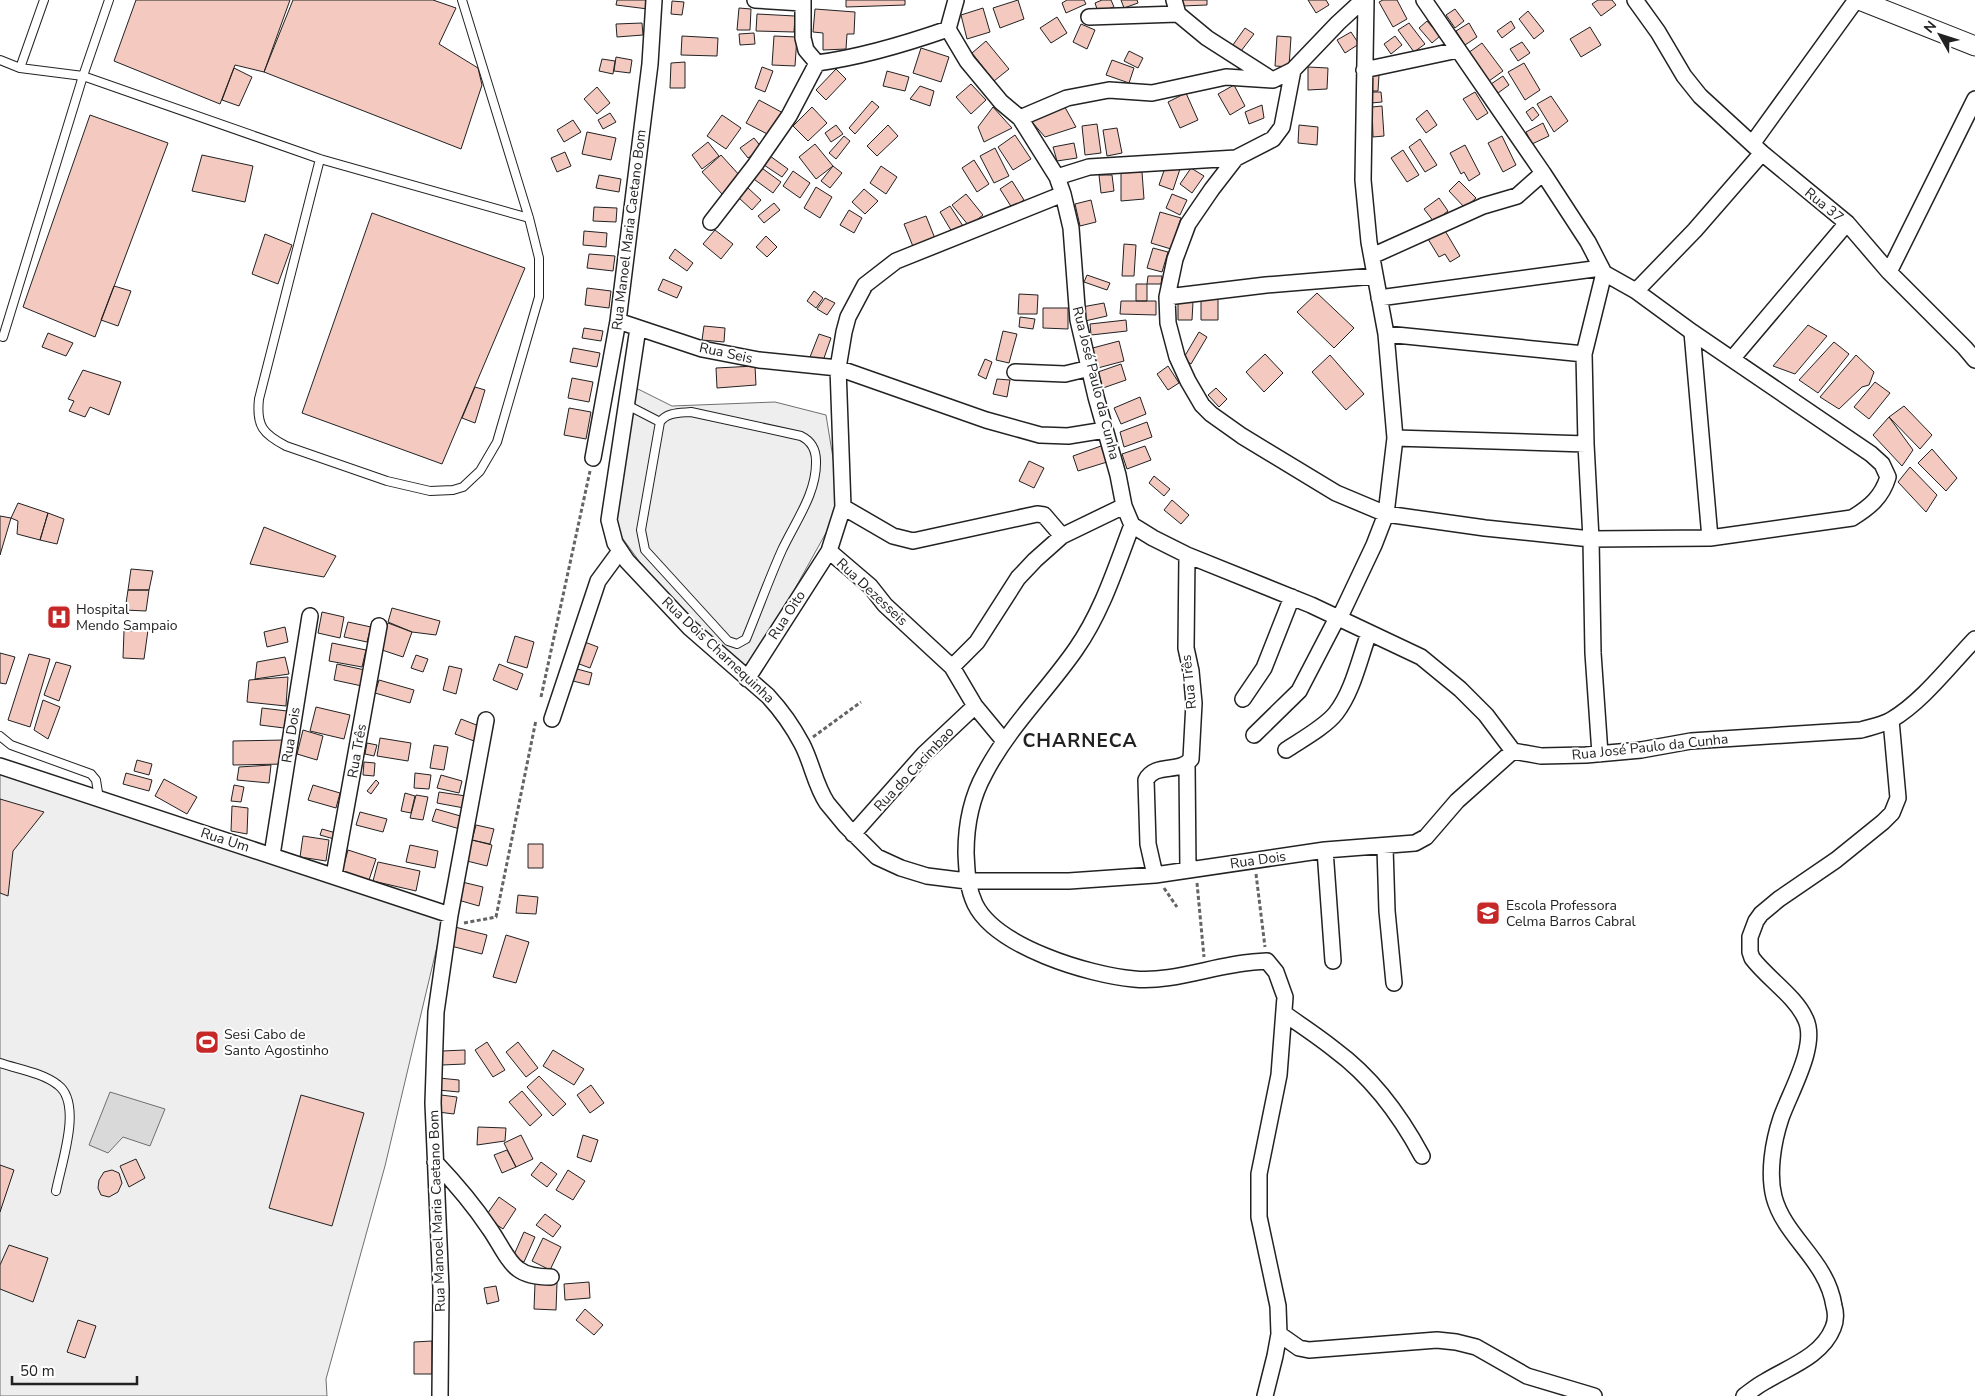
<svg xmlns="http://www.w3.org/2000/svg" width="1975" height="1396" viewBox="0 0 1975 1396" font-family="'Nunito Sans',sans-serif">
	<rect width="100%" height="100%" fill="#fff"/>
	<path fill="#eee" stroke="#6f6f6f" d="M632 386 672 406 775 402 826 415 840 501 832 522 748 673 701 632 639 561 610 521Z
		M0 767 444 917 385 1166 326 1379 327 1396H0Z"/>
	<path fill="#d9d9d9" stroke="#6f6f6f" d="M110 1092 165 1109 150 1146 123 1137 108 1153 89 1145Z"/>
	<path fill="#f3c9c0" stroke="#222" d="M136 0H290L264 72 235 65 220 104 114 61Z
		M293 0H433L456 8 439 44 478 68 482 85 461 149 264 72Z
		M617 0H649L648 9 616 5Z
		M846 0H905V5L846 7Z
		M1018 0 1024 19 1000 28 993 8Z
		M1067 0H1084L1086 4 1066 13 1062 3Z
		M1102 0H1111L1114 7 1098 12 1095 3Z
		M1121 0H1137L1138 3 1124 8Z
		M1182 0H1207V5L1182 6Z
		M1308 0H1326L1329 5 1316 13Z
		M1383 0H1397L1407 19 1393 27 1379 2Z
		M1598 0H1612L1616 5 1601 16 1592 4Z
		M672 1 684 2 682 15 671 14Z
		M739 8 751 9 750 30H737Z
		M983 8 990 32 967 39 961 15Z
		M815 9 855 12 854 34H847L846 49 823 50V33L813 32Z
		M1455 9 1464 21 1455 28 1446 15Z
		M1528 11 1544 31 1534 39 1519 19Z
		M757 14 795 16 794 32 756 31Z
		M1057 17 1067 33 1051 43 1040 28Z
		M1427 21 1440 36 1432 43 1419 28Z
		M1511 21 1515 28 1502 38 1497 31Z
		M642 23 643 35 617 37 616 24Z
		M1409 23 1425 44 1414 52 1398 30Z
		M1469 23 1477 37 1465 45 1456 31Z
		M1081 24 1095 30 1087 49 1073 42Z
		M1590 27 1601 45 1581 57 1570 39Z
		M1245 28 1254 34 1238 55 1230 49Z
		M1351 32 1359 44 1345 53 1337 40Z
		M754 33 755 44 740 45 739 34Z
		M682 36 718 38 717 56 681 55Z
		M774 36 797 37 795 66 772 65Z
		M1277 36 1291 37 1289 67 1275 66Z
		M1395 36 1402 45 1391 54 1384 44Z
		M986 41 1009 69 994 81 972 53Z
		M1522 42 1530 53 1518 61 1510 49Z
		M1482 43 1503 71 1489 81 1468 53Z
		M921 48 949 57 941 82 913 73Z
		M1129 51 1143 58 1138 68 1124 61Z
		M616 57 632 60 630 73 614 71Z
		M602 59 615 61 613 74 599 71Z
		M1112 60 1134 68 1129 83 1106 75Z
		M685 62V88H670L671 63Z
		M1524 63 1540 90 1525 100 1508 72Z
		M762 67 773 71 765 92 755 88Z
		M1308 67 1328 68 1327 89 1308 90Z
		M234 68 252 77 239 106 222 100Z
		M836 69 846 79 826 100 816 90Z
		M887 71 909 77 905 91 883 86Z
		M1370 75H1379L1378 91H1369Z
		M1503 76 1509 85 1498 93 1491 84Z
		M971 84 986 100 971 114 956 97Z
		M1234 85 1245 106 1230 115 1218 94Z
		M920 86 934 91 930 106 910 99Z
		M597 87 610 103 597 114 584 99Z
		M1370 92H1381L1382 102 1371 103Z
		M1475 92 1488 113 1477 120 1463 99Z
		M1186 93 1198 120 1180 128 1168 102Z
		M1551 96 1568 121 1554 132 1537 104Z
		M759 100 785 114 773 137 746 123Z
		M872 101 879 107 855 134 849 128Z
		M1062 102 1076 127 1045 137 1032 122 1047 109Z
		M1262 105 1264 118 1249 124 1245 112Z
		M1382 106 1384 136 1373 137 1372 107Z
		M812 107 827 123 808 141 793 126Z
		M993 107 1012 128 984 142 978 127Z
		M1533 107 1539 115 1532 121 1526 112Z
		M1427 110 1437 125 1426 133 1416 119Z
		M610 113 616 122 603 129 598 120Z
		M90 115 168 143 95 337 23 307Z
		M722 115 741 128 726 149 707 136Z
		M573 120 581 132 564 142 557 130Z
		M1543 123 1549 136 1532 144 1526 132Z
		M1097 124 1101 153 1085 155 1082 126Z
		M836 125 843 134 831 142 825 133Z
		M888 125 898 136 877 156 867 146Z
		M1299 125 1318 127 1317 145 1298 143Z
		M1117 128 1122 153 1107 156 1103 130Z
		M587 132 616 138 611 160 582 154Z
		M1015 135 1031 159 1013 170 998 147Z
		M844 136 850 141 836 159 829 153Z
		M1502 136 1516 165 1503 172 1488 143Z
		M754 138 762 148 748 158 740 148Z
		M1420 139 1437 165 1425 172 1409 147Z
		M708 142 719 156 702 169 692 155Z
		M1074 143 1077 158 1057 161 1053 147Z
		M815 144 833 166 816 179 799 157Z
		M1465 145 1480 174 1469 181 1464 172 1461 174 1450 153Z
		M995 148 1009 176 994 183 980 156Z
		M1403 150 1419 175 1407 182 1391 158Z
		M565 152 571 166 557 172 551 158Z
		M202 155 253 166 245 202 192 191Z
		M721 155 741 177 722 194 702 172Z
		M770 156 788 169 782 177 764 165Z
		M974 160 989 184 977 192 962 168Z
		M1166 165 1180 169 1173 190 1159 185Z
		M759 166 781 182 773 193 751 177Z
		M833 166 842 173 830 188 821 181Z
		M881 166 897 177 886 194 870 183Z
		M1191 168 1204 176 1192 193 1180 184Z
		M793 171 810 183 800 198 783 186Z
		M1142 172 1144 199 1121 201V173Z
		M599 175 621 179 619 192 596 188Z
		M1099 175H1112L1114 191 1101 193Z
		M1012 181 1024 200 1012 208 1000 189Z
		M1459 181 1476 198 1465 208 1449 191Z
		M816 187 832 197 820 218 804 208Z
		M748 188 761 200 752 210 739 198Z
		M864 189 878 201 865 214 852 202Z
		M966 194 983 215 969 226 952 205Z
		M1172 194 1187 200 1180 215 1166 208Z
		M1439 198 1448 211 1434 222 1424 209Z
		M1091 200 1096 222 1080 226 1075 204Z
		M774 203 780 210 764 223 758 216Z
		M950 206 963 226 952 232 940 212Z
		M594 207 617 208 616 222 593 221Z
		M849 210 862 218 854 233 840 225Z
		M1160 212 1181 218 1171 249 1151 243Z
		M372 213 525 268 442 464 302 413Z
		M926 216 936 241 914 249 904 224Z
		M1444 229 1460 256 1450 262 1445 254 1439 257 1428 239Z
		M715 230 733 244 721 259 703 244Z
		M584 231 607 233 606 247 583 245Z
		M265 234 292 245 278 284 252 274Z
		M766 236 777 247 767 257 756 247Z
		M1124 244 1136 245 1134 276H1122Z
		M1153 248 1168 252 1162 272 1147 268Z
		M675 249 693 263 687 271 669 258Z
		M589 254 615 256 613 271 587 268Z
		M1087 275 1110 283 1107 290 1084 282Z
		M1148 276H1162L1161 284H1147Z
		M663 279 682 287 677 298 658 290Z
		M1136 284H1147V301H1136Z
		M114 286 131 291 118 326 101 320Z
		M587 288 611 291 609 308 585 305Z
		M814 291 823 298 816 308 807 301Z
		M1317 293 1354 328 1334 348 1297 312Z
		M1019 294 1038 295 1037 314H1018Z
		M825 298 835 303 827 315 817 309Z
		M1218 299V320H1201V300Z
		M1121 301H1156V315L1120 314Z
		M1178 302H1193L1192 320H1178Z
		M1104 303 1107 316 1085 321 1082 307Z
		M1043 308H1068V329L1043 328Z
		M1020 317 1035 319 1033 329 1019 327Z
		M1126 320 1127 331 1091 335 1090 324Z
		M1808 325 1827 336 1795 374 1773 366Z
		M704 326 725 328 724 342 702 340Z
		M584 328 603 331 601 341 582 338Z
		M1003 331 1017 334 1009 363 996 360Z
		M1199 332 1207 337 1191 364 1183 359Z
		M48 333 73 343 66 356 42 347Z
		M819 334 831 338 823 361 810 357Z
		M1119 341 1124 361 1094 369 1089 349Z
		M1834 342 1849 354 1818 393 1799 380Z
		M573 348 600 353 597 367 570 362Z
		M1265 354 1283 373 1264 392 1246 372Z
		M1330 355 1364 394 1346 410 1312 372Z
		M1856 355 1874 372 1869 385 1862 387 1839 409 1820 397Z
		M985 359 992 362 986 379 978 375Z
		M1121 364 1126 380 1103 388 1098 372Z
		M755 366 756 385 717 388 716 368Z
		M1168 366 1179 383 1168 390 1157 374Z
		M83 370 121 382 109 415 90 407 85 417 69 411 74 401 68 399Z
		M572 378 593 382 589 402 568 398Z
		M997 379 1010 380 1007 397 993 394Z
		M1875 382 1890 393 1869 419 1854 407Z
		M475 387 485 390 475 423 462 418Z
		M1216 388 1227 399 1219 407 1208 395Z
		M1140 397 1146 414 1121 424 1114 408Z
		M1904 406 1932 435 1920 449 1889 417Z
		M569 408 591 412 586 439 564 435Z
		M1889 417 1913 450 1902 466 1873 435Z
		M1147 422 1152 437 1124 447 1120 432Z
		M1101 446 1107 462 1078 471 1073 456Z
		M1145 446 1151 460 1127 469 1122 454Z
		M1932 449 1957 478 1946 491 1918 463Z
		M1029 461 1044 468 1034 488 1019 481Z
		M1910 467 1937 495 1926 512 1898 482Z
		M1154 476 1170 489 1164 496 1149 483Z
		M1172 500 1189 515 1181 524 1164 510Z
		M18 503 48 513 40 540 17 534 18 521 11 518Z
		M48 513 64 519 57 544 40 540Z
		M0 516 11 518 0 555Z
		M264 527 336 556 324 577 250 564Z
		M131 569 153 571 149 590H128Z
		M128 590H149L146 611 125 610Z
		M392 608 440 621 436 635 412 632 388 622Z
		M322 612 344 617 340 638 318 633Z
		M348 622 371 627 367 642 344 637Z
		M388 623 412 632 403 657 379 649Z
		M285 627 288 642 267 647 264 632Z
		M148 630 144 659 123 658 124 631Z
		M515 636 534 642 527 668 507 662Z
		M582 641 598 647 590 668 574 662Z
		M332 643 366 650 362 667 329 661Z
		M0 653 15 657 6 684 0 683Z
		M29 654 50 659 30 727 8 720Z
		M416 655 428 659 423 672 411 668Z
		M285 657 289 674 255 679 257 662Z
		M56 662 71 666 59 701 44 695Z
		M337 664 365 670 362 686 334 680Z
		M499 664 523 674 517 690 493 680Z
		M449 666 462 669 456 694 443 690Z
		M577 669 592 673 589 685 573 681Z
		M288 677 286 706 247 702 249 680Z
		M379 680 414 690 410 703 375 693Z
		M43 700 60 707 48 739 34 730Z
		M316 707 350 715 344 739 310 731Z
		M262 708 287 711 284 728 260 725Z
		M461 719 479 726 474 741 455 734Z
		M303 730 323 736 317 760 297 754Z
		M380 738 411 743 408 761 377 756Z
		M285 740V764L233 765V741Z
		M367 743 377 745 374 756 365 754Z
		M434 745 448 747 444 770 430 768Z
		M137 760 152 764 149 775 134 771Z
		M364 762 375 763 374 776 363 775Z
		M271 765 269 783 237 780 239 767Z
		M126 773 152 780 149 791 123 784Z
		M415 773 431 775 429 789 414 788Z
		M441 775 462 781 459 793 437 788Z
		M164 779 197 797 187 814 155 796Z
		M376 780 379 783 371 794 367 791Z
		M234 785 244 787 241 802 231 801Z
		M313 785 340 793 336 808 308 800Z
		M439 792 466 796 464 808 437 803Z
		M405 793 415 796 411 813 401 811Z
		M416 795 428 797 423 820 410 818Z
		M0 799 44 812 13 851 8 896 0 893Z
		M232 806 248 808 247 834 231 831Z
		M436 809 464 817 460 829 432 821Z
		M360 812 387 819 383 832 356 825Z
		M476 825 494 829 490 844 472 840Z
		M322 829 336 833 334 839 320 835Z
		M303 836 329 840 326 861 300 857Z
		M472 840 492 845 487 866 467 861Z
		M528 844H543V868H528Z
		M410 845 438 851 435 868 406 862Z
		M348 850 376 859 369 880 342 871Z
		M378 862 420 871 416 891 373 881Z
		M462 882 483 887 479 906 458 900Z
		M518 895 538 897 536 914 516 913Z
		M455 927 487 935 482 954 451 946Z
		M506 935 529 942 516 983 493 977Z
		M487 1042 505 1070 493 1077 475 1050Z
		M518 1042 538 1068 526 1077 506 1052Z
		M465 1050V1064L442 1065V1051Z
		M553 1050 584 1069 574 1085 543 1066Z
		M539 1076 566 1104 553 1116 527 1087Z
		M439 1078 459 1080V1092L438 1090Z
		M591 1085 604 1103 590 1113 577 1095Z
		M522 1091 542 1115 530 1126 509 1102Z
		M301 1095 364 1113 332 1226 269 1208Z
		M441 1095 457 1097 454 1114 438 1112Z
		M478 1127 506 1128 505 1141 477 1145Z
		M521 1135 533 1159 516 1167 504 1143Z
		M583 1135 598 1140 591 1162 577 1157Z
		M507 1150 516 1167 502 1173 494 1155Z
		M136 1159 145 1178 129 1187 120 1166Z
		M541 1162 557 1174 547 1187 531 1175Z
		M0 1165 14 1170 0 1212Z
		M112 1170 119 1173 122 1183 118 1192 109 1197 101 1195 98 1188 99 1180 104 1172Z
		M568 1170 585 1181 573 1200 556 1190Z
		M499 1197 516 1209 503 1229 485 1217Z
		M545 1214 561 1226 553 1237 536 1225Z
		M524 1232 535 1237 524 1262 513 1257Z
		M543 1238 561 1247 550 1270 532 1261Z
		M9 1245 48 1258 33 1302 0 1289V1265Z
		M589 1282 590 1298 565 1300 564 1284Z
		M535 1283H557L556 1310 534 1309Z
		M496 1286 499 1301 487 1304 484 1288Z
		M585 1309 603 1325 594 1335 576 1320Z
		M78 1320 96 1326 85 1358 67 1352Z
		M432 1341V1374H414V1342Z"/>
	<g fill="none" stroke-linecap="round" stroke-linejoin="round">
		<g stroke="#222" stroke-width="10">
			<path id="service" d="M0 60 20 68 83 76 109 0
				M20 68 44 0
				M320 159 259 399C256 426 263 434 286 446L387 481 430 491 453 490 463 487 480 471 497 442 539 297V258L529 218 462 0
				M3 337 83 76 320 159 529 218
				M627 405 660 422
				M691 412 801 436C811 441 816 450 816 461 817 493 795 522 782 550 769 579 758 610 746 639L737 644 728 641 645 550 641 530 660 422C667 412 680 413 691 412Z
				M0 736 11 745 91 774 96 780 99 799
				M0 1063C18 1069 43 1073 58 1085 83 1104 61 1164 56 1191"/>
		</g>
		<g stroke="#222" stroke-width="18">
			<path id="minor" d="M755 0 802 3
				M803 0V38L806 50 817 63C862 57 905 44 948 29
				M956 0 948 29 967 61 1001 102 1020 118 1057 177 1063 194 1071 228 1078 320 1096 397 1118 475 1124 506 1132 525 1153 538 1187 555 1311 605 1421 657 1460 689 1486 715 1513 751 1541 756 1586 755 1641 750 1691 741 1861 730C1871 727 1882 725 1891 720 1922 702 1950 665 1975 639
				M1174 0 1178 14 1207 38 1271 79
				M1635 0 1658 32 1684 76 1700 96 1762 153 1847 223 1889 272 1965 348 1975 360
				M1089 17 1178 14
				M1364 70 1458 50
				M1020 118 1067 98 1109 90 1152 93 1226 77 1273 80 1293 70
				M1752 144 1856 0
				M1236 158 1212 189 1188 224 1175 259 1167 297 1168 323 1177 357 1188 381 1202 405 1211 414 1242 436 1336 493 1386 514 1485 528 1591 539 1710 538 1852 518C1870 507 1882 497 1888 477L1882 464 1871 454 1692 332 1636 291 1604 273 1588 242 1543 173 1424 0
				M1057 177 1089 167 1236 158 1273 139 1282 127 1293 70 1338 23 1363 0
				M711 222 755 165 789 116 817 63
				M1372 256 1483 206 1517 196 1543 173
				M1889 272 1975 99
				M1636 291 1695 230 1762 153
				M1167 297 1266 285 1375 276
				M1379 298 1601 268
				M618 321 702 349 759 360 838 368 986 420 1040 435 1068 436 1105 430
				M638 328 609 520 615 543 627 561 690 628 768 696C781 710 793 727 802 744 812 763 815 785 827 803L846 826 877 857 901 868 927 876 967 881H1069L1155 875 1325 850 1415 843 1426 837 1457 801 1513 751
				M1692 332 1710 538
				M1386 334 1584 354
				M1732 359 1847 223
				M1015 372 1065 374 1090 368
				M1395 438 1586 444
				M593 458 618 321 650 64 654 0
				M843 507 893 536 913 541 1037 514 1044 515 1062 536
				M1132 525C1116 567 1102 612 1076 649 1047 691 1009 727 985 773 971 798 966 825 966 853 967 871 967 887 975 904 996 947 1089 975 1134 979 1171 983 1215 965 1253 962L1267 961 1276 972 1285 997 1279 1075 1259 1174V1217L1278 1306 1279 1334 1275 1356 1265 1396
				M829 551 870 586 885 605 952 667 975 706 1004 741
				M1339 619 1374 545 1386 514 1395 438 1386 334 1369 242 1363 180 1366 0
				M952 667 977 642 1018 578 1035 560 1062 536 1124 506
				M747 679 829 551 843 507 838 368 844 332 848 317 865 285 896 261 1063 194
				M1243 699 1264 668 1292 597
				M552 719 598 581 620 551
				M1254 735 1299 691 1337 618
				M1286 750C1301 740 1325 727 1336 713 1353 691 1359 660 1369 633
				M1600 754 1593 653 1591 539 1586 444 1584 354 1604 273
				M1187 764 1188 870
				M0 766 450 915
				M853 834 924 754 975 706
				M1385 847 1387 911 1394 983
				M1325 850 1333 961
				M272 855 310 616
				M334 875 379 626
				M1155 875 1148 844 1146 780C1155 762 1180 774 1191 759L1194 703 1191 671 1186 648 1187 555
				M1285 1014C1302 1026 1319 1037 1335 1050 1373 1078 1400 1115 1422 1156
				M435 1162C455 1183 473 1204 489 1228 498 1240 507 1261 518 1269 527 1276 540 1277 551 1277
				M1279 1334 1299 1348 1309 1350 1437 1340 1456 1342 1476 1347 1527 1376 1594 1396
				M440 1396 441 1289 433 1103 436 1012 450 915 486 720
				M1744 1396C1751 1391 1758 1385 1766 1381 1789 1367 1822 1356 1833 1328 1836 1321 1836 1313 1834 1306 1827 1260 1785 1238 1774 1197 1768 1173 1773 1142 1781 1118 1790 1092 1819 1044 1805 1018 1795 996 1767 978 1752 958L1750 952V937L1756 921 1761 914 1779 899 1836 860 1883 822 1892 813 1898 798 1891 720"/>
		</g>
		<g stroke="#222" stroke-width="21">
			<path id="tertiary" d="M1859 0 1975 46"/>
		</g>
		<path stroke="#646464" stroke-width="3" stroke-dasharray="4 2.5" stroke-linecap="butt" d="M541 697 590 471
			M813 737 861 702
			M1256 874 1265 947
			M1197 883 1204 957
			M1164 888 1177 907
			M464 923 496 917 536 720"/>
		<use href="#service" stroke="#fff" stroke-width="8"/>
		<use href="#minor" stroke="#fff" stroke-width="15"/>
		<use href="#tertiary" stroke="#fff" stroke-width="19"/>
	</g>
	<defs>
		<g id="hospital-square" transform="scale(1.25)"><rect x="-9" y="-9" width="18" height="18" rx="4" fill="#c62828" stroke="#fff"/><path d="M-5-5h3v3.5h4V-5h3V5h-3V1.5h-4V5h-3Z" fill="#fff"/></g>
		<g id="school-square" transform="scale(1.25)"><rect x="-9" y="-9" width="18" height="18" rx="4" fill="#c62828" stroke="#fff"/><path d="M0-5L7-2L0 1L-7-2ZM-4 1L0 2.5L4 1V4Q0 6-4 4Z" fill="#fff"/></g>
		<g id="stadium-square" transform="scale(1.25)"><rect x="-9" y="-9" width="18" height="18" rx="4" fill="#c62828" stroke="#fff"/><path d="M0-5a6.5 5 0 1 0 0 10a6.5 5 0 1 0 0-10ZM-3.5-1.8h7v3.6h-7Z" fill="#fff"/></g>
	</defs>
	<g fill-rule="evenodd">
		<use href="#hospital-square" x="59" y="617"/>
		<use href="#school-square" x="1488" y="913"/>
		<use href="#stadium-square" x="207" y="1042"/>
	</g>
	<g text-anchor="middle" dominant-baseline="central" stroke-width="4" stroke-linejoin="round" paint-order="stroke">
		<g font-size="14" fill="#222" stroke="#fff">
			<text transform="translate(1824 205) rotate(39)">Rua 37</text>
			<text transform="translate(629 230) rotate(-83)">Rua Manoel Maria Caetano Bom</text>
			<text transform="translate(726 353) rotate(12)">Rua Seis</text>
			<text transform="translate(1096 383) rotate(76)">Rua José Paulo da Cunha</text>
			<text transform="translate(872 592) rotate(43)">Rua Dezesseis</text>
			<text transform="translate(787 615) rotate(-57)">Rua Oito</text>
			<text transform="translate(718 650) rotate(43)">Rua Dois Charnequinha</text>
			<text transform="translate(1189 682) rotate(-96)">Rua Três</text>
			<text transform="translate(291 735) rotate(-81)">Rua Dois</text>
			<text transform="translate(1650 747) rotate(-6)">Rua José Paulo da Cunha</text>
			<text transform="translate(357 751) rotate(-80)">Rua Três</text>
			<text transform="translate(914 769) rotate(-47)">Rua do Cacimbao</text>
			<text transform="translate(225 840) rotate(18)">Rua Um</text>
			<text transform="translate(1258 860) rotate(-8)">Rua Dois</text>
			<text transform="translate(437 1211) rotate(-92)">Rua Manoel Maria Caetano Bom</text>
		</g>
		<g font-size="14" fill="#222" stroke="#fff" text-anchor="start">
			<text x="76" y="609">Hospital<tspan x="76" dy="16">Mendo Sampaio</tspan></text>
			<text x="1506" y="905">Escola Professora<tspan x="1506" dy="16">Celma Barros Cabral</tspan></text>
			<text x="224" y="1034">Sesi Cabo de<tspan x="224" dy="16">Santo Agostinho</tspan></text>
		</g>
		<g font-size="19" font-weight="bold" letter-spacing="1" fill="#222" stroke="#fff">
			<text x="1080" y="741">CHARNECA</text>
		</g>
	</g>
	<g transform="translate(1940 35) rotate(309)" stroke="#ffffff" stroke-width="4" paint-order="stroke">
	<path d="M0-4L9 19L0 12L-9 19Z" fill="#222222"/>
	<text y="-8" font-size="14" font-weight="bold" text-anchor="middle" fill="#222222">N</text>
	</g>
	<path d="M12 1376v8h125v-8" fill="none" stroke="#222222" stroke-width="2.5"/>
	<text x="20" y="1376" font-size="15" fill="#222222" stroke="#ffffff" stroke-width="4" paint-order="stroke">50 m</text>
</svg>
